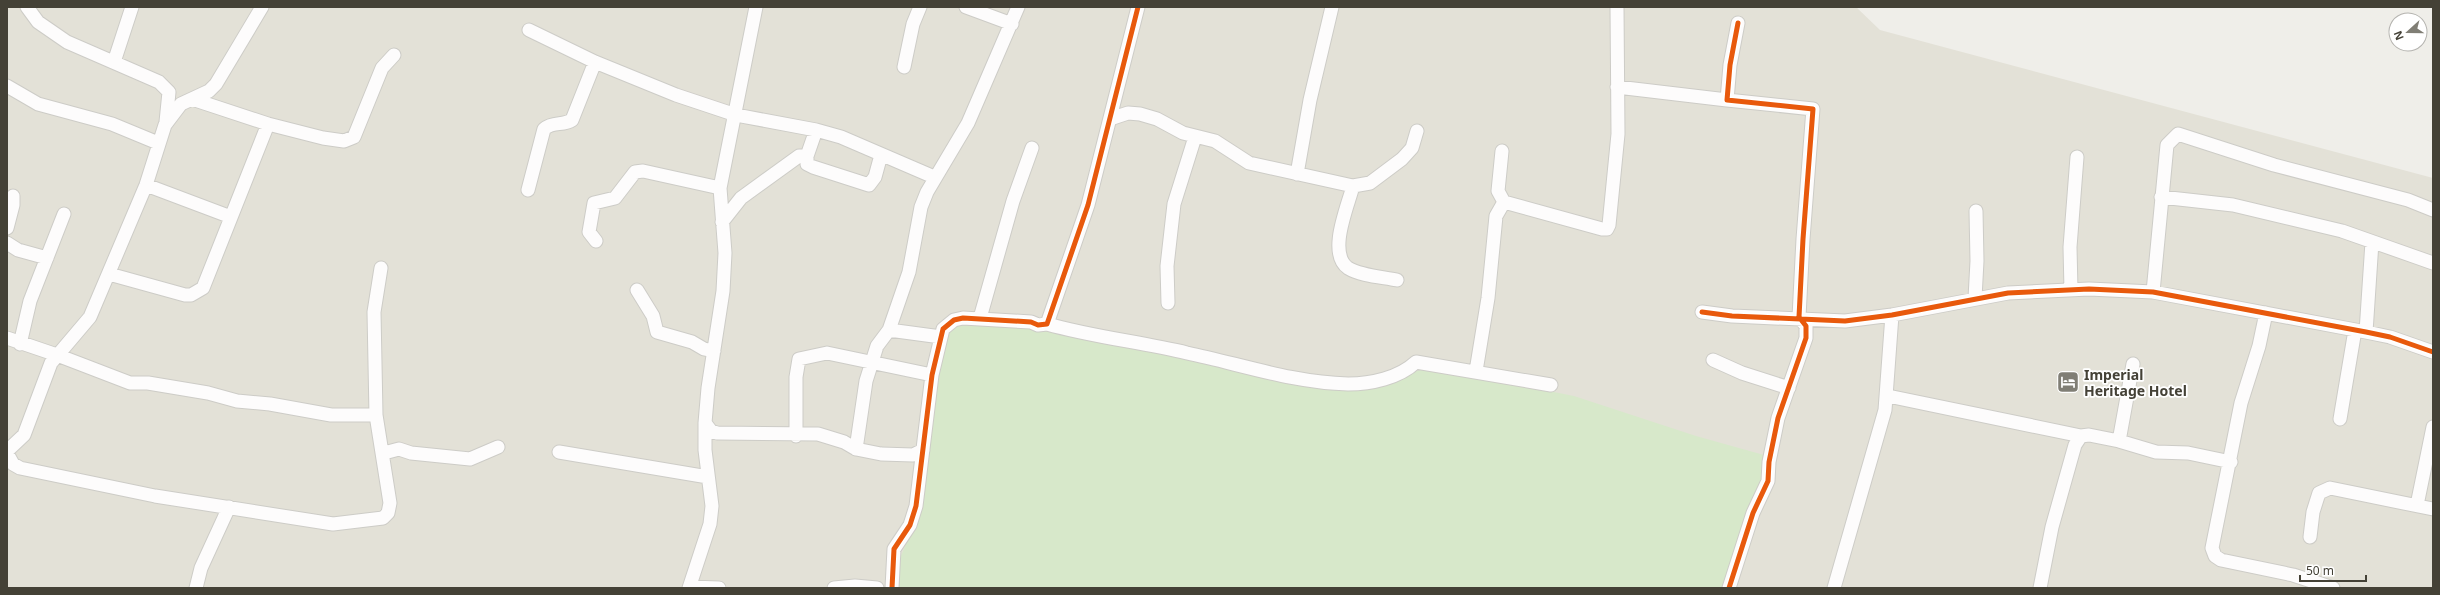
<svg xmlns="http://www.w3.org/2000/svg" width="2440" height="595" viewBox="0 0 2440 595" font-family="'Noto Sans',sans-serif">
	<rect width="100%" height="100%" fill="#efeee9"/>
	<path fill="#e3e1d7" d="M7 7H1856L1880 30 2433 178V588H7Z"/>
	<path fill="#d7e8ca" d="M976 321 1029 328 1358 386 1393 383 1411 373 1429 367 1574 396 1696 436 1764 455V476L1722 588H898L901 556 909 536 935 380 946 336 957 326Z"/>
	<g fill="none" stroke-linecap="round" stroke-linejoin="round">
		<g stroke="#cdccc7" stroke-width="15">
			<path id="minor" d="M27 7 38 22 67 42 159 82 169 92 166 122
				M966 7 1012 24
				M529 30 595 62 676 95 736 115 816 130 841 137 934 177
				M114 62 132 7
				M904 67 913 24 920 7
				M7 86 38 104 112 124 158 143
				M1617 87 1727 100
				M192 99 268 124 323 138 344 141 354 137 382 68 394 55
				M1110 119 1128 113 1140 114 1157 119 1183 133 1215 141 1249 163 1353 186 1370 183 1402 159 1412 148 1417 131
				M816 130 807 156V164L813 167 869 185 875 177 881 155
				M1502 151 1498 191 1504 202 1602 229H1607L1609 225 1618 134 1617 7
				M1297 174 1310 100 1332 7
				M146 185 231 217
				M1353 186C1348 206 1327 253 1348 268 1361 276 1382 277 1397 280
				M528 190 544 129C553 121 563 126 572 120L595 62
				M2161 197 2233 205 2342 231 2433 263
				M722 222 741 198 799 156H807
				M7 228 13 205V196
				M596 241 589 232 594 203 615 198 635 172 643 171 720 188
				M7 243 18 250 47 258
				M109 274 185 295H191L203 288 268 124
				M637 290 653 316 657 332 692 342 704 349 714 351
				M2071 290 2070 247 2077 157
				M2153 292 2167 145 2178 134 2274 165 2408 200 2433 210
				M1975 298 1977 261 1976 211
				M1168 303 1167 266 1174 204 1195 137
				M1702 312 1732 316 1845 321 1892 315 2008 293 2089 289 2153 292 2366 332 2390 337 2433 352
				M2266 313 2259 346 2241 403 2212 548 2215 556 2221 560 2293 575 2333 588
				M980 318 1013 201 1032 148
				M1047 324C1093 337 1141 342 1187 353 1240 364 1294 383 1348 384 1371 384 1399 378 1416 362L1551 385
				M889 330 941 337
				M2366 332 2372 242
				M7 338 57 355 130 383H148L208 393 237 401 270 404 331 415H376
				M20 344 30 301 64 214
				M1713 360 1742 373 1789 388
				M1476 371 1488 298 1496 216 1504 202
				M1888 396 2081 436
				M2340 419 2355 330
				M705 423 711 431 717 433 818 434 844 442 856 449 881 454 913 455 923 450
				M796 436V377L799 359 827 353 932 375
				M2119 441 2133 364
				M856 449 866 381 877 346 889 330 909 272 921 207 927 192 968 123 1018 7
				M7 451 24 435 51 363 90 317 146 185 165 125 181 104 209 91 216 84 262 7
				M559 452 708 477
				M7 453 13 464 20 468 155 496 333 524 383 518 388 513 390 503 376 415 374 312 381 268
				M384 453 399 449 411 453 470 459 498 447
				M2417 505 2433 427
				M2310 537 2313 512 2319 493 2330 488 2433 509
				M690 587 719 588
				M196 588 201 568 229 507
				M689 588 710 524 712 506 705 450V423L708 388 723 291 725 253 720 188 756 7
				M834 588 855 586 877 588
				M892 588 894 549 910 525 916 506 932 375 943 329 954 320 963 318 1031 322 1038 325 1047 324 1088 205 1138 7
				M1729 588 1753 513 1768 481 1769 462 1778 418 1806 338V326L1799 317 1803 239 1813 109 1727 100 1730 65 1738 23
				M1834 588 1885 410 1892 315
				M2040 588 2052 527 2075 445 2081 436 2089 435 2119 441 2156 452 2188 453 2231 462"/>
		</g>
		<use href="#minor" stroke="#fdfcfc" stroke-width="13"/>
		<g stroke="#fff" stroke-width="8">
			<path id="cycleway" d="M1702 312 1732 316 1845 321 1892 315 2008 293 2089 289 2153 292 2366 332 2390 337 2433 352
				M892 588 894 549 910 525 916 506 932 375 943 329 954 320 963 318 1031 322 1038 325 1047 324 1088 205 1138 7
				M1729 588 1753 513 1768 481 1769 462 1778 418 1806 338V326L1799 317 1803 239 1813 109 1727 100 1730 65 1738 23"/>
		</g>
		<use href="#cycleway" stroke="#e8590c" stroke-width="5"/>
	</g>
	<defs>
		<g id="hotel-square" transform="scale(1.15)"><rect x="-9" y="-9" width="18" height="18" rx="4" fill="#807e75" stroke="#fff"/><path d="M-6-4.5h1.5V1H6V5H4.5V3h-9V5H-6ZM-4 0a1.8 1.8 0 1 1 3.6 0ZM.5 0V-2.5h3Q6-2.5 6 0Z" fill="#fff"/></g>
	</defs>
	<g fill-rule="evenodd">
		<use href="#hotel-square" x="2068" y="382"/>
	</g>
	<g text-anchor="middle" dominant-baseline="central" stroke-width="3.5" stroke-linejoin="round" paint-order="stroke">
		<g font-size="14" font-weight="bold" fill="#444136" stroke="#fff" text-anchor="start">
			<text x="2084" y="374">Imperial<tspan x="2084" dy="16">Heritage Hotel</tspan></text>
		</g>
	</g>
	<rect width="2440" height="595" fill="none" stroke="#444136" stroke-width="16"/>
	<g transform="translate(2408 32) rotate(249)"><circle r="19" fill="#ffffff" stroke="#b4b3af"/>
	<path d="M0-3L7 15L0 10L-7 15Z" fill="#807e75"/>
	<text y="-6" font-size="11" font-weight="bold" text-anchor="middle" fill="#444136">N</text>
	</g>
	<path d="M2300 575v6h66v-6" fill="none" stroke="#444136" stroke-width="2"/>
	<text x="2306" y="575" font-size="12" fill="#444136" stroke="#ffffff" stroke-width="3" paint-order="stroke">50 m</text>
</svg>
